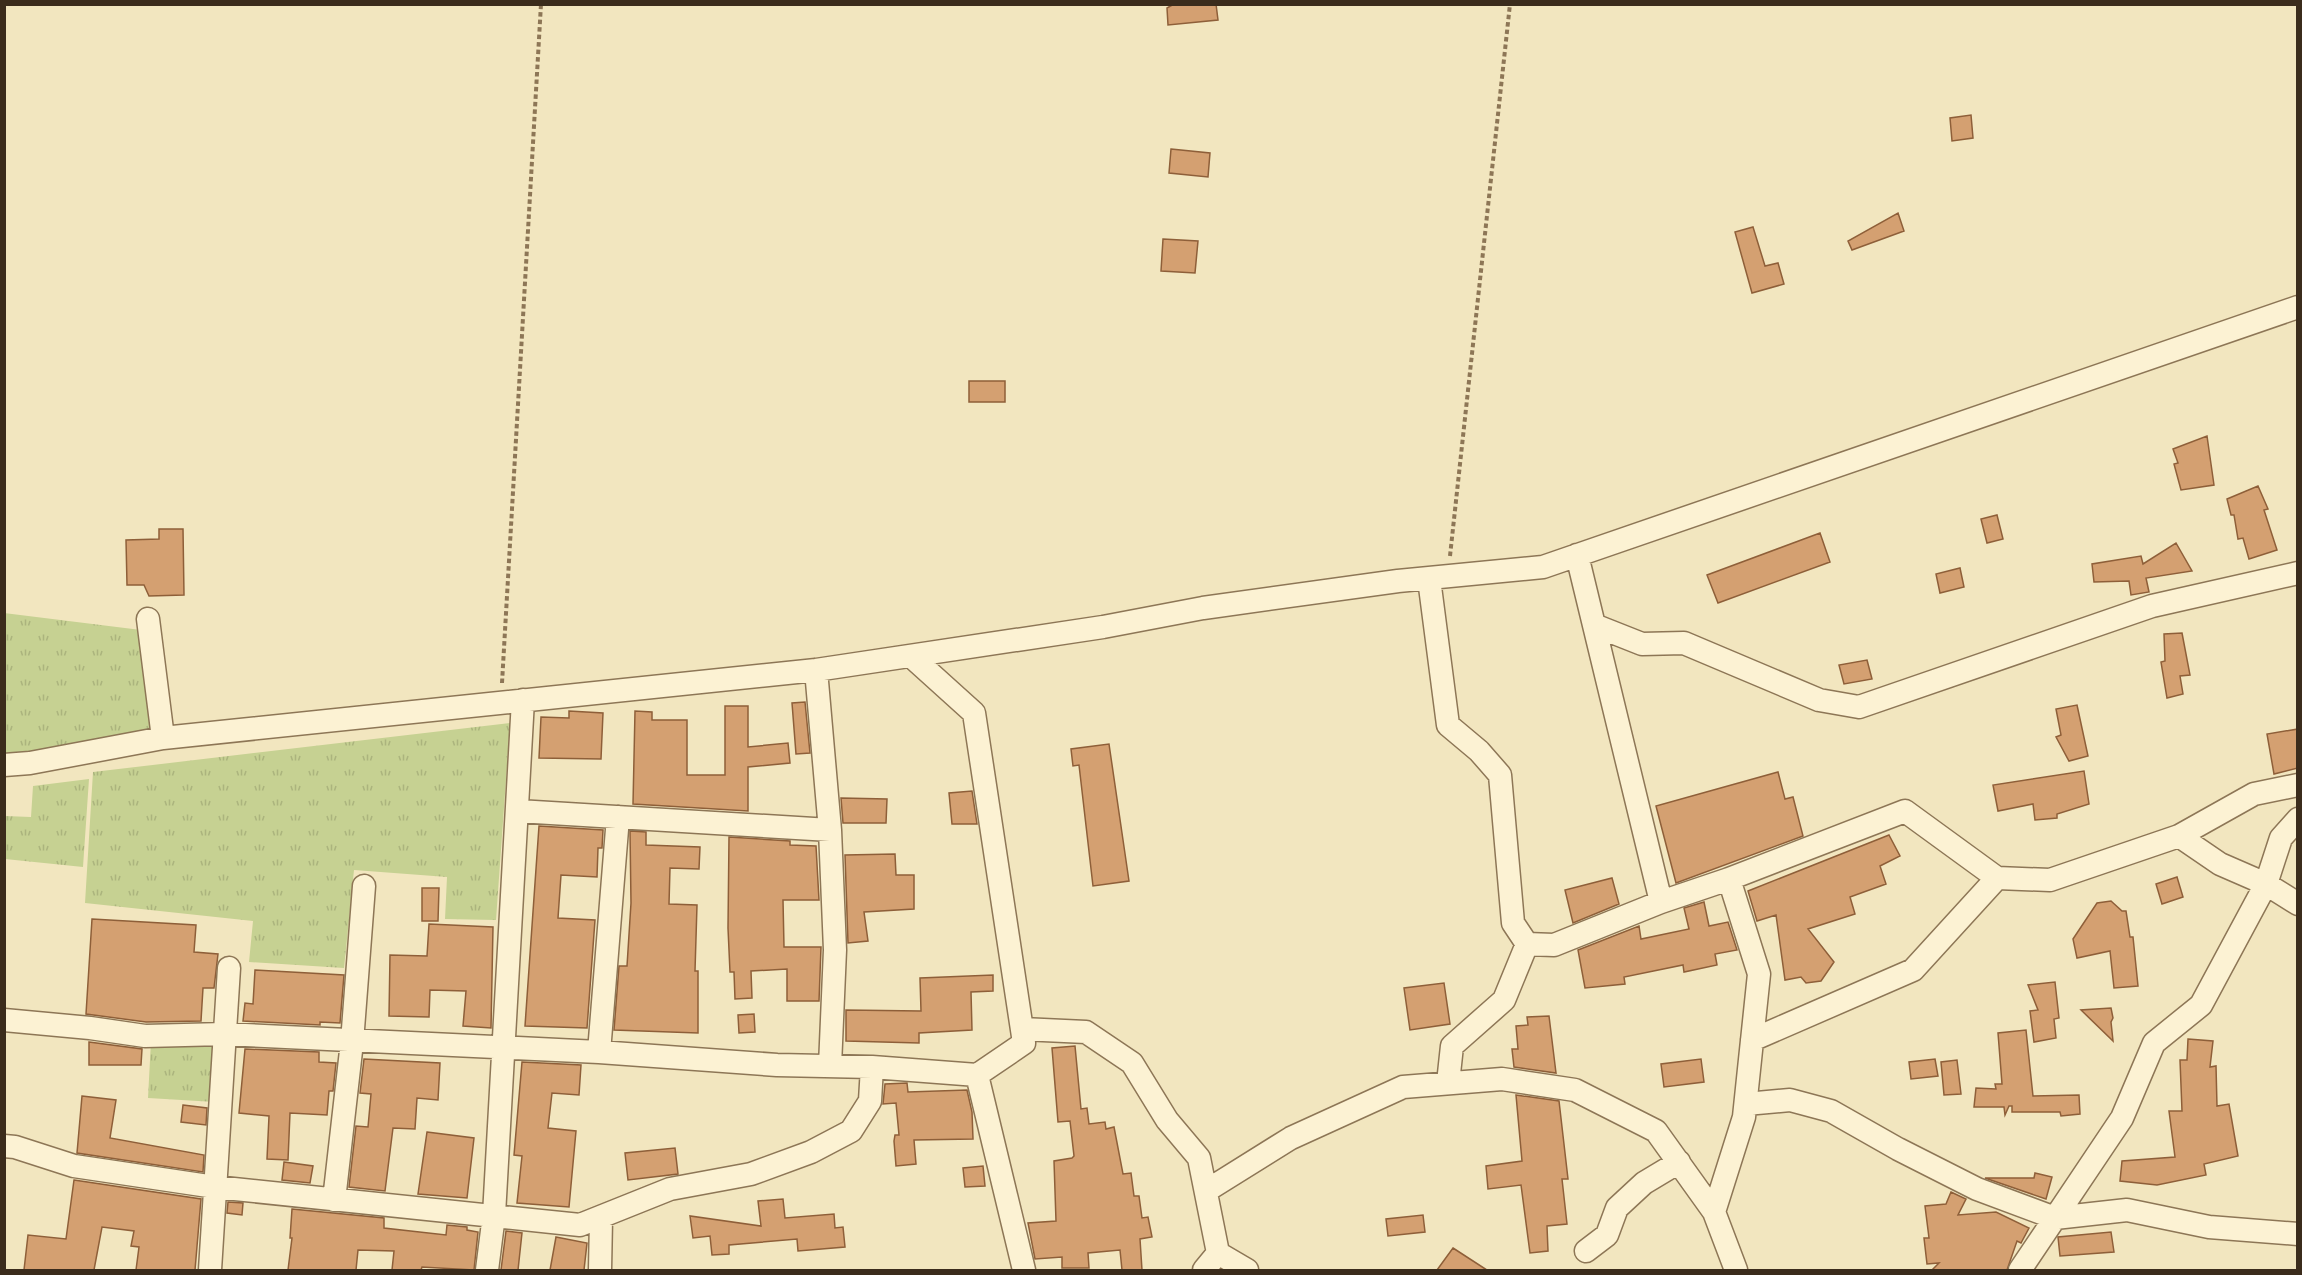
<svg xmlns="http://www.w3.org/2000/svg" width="2302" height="1275" viewBox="0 0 2302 1275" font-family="Literata,serif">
	<defs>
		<pattern id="grass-tufts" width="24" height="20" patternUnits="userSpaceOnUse" patternTransform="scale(1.5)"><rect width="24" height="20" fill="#c6d192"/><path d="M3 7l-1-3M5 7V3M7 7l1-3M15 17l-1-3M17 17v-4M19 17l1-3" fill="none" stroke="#abb47d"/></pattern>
	</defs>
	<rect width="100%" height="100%" fill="#f2e6bf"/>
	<path fill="url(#grass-tufts)" d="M4 613 141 630 152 734 5 757Z
		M510 723 496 920 445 919 447 877 354 870 344 968 249 962 253 921 85 903 93 772Z
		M89 779 83 867 5 859V816L31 817 33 786Z
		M151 1041 218 1044 215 1102 148 1098Z"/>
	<path fill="#d4a071" stroke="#8e5f39" stroke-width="1.5" d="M1174 4H1216L1218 20 1168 25 1167 8Z
		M1971 115 1973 138 1952 141 1950 118Z
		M1171 149 1210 153 1208 177 1169 173Z
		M1898 213 1904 231 1852 250 1848 241Z
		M1753 227 1765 266 1778 263 1784 284 1752 293 1735 232Z
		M1163 239 1198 241 1195 273 1161 271Z
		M969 381H1005V402H969Z
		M2207 436 2214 485 2181 490 2174 464 2178 463 2173 449Z
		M2258 486 2268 509 2264 510 2277 550 2249 559 2243 538 2238 539 2234 515H2231L2227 499Z
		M1997 515 2003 539 1987 543 1981 519Z
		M159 529H183L184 595 149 596 144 585H127L126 540 159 539Z
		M1820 533 1830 562 1718 603 1707 575Z
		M2176 543 2192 571 2146 578 2149 592 2131 595 2129 581 2094 582 2092 564 2141 556 2143 564Z
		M1960 568 1964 587 1940 593 1936 574Z
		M2182 633 2190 675 2180 676 2183 694 2167 698 2161 662 2165 661 2164 634Z
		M1867 660 1872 679 1844 684 1839 665Z
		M805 702 810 753 796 754 792 703Z
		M2077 705 2088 756 2069 761 2056 737 2061 735 2056 709Z
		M725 706H748V747L788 743 790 763 748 767V811L633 804 635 711 652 712V720H687V775H725Z
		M569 711 603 713 601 759 539 758 541 717 569 718Z
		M2298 729V768L2274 774 2267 734Z
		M1109 744 1129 881 1093 886 1079 765 1073 766 1071 749Z
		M2084 771 2089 804 2057 814V818L2035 820 2033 804 1998 811 1993 785Z
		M1778 772 1785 799 1793 797 1803 836 1676 883 1656 806Z
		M972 791 977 824H952L949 793Z
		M841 798 887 799 886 823H843Z
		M539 826 603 830 602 848H598L597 877 561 875 558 918 595 920 587 1028 525 1026Z
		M630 831 646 832V845L700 847 699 869 670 868 669 904 697 905 695 971H698V1033L614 1030 619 966H627L631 903Z
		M1889 835 1900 856 1880 866 1886 884 1850 897 1855 914 1808 929 1834 962 1821 981 1806 983 1801 977 1785 980 1776 915 1757 921 1748 891Z
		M729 837 790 841V845L816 846 819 900H783L784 947H821L819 1001H787V969L751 971 752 998 735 999 734 972H730L728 928Z
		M895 854 896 875H914V909L864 912 868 941 848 943 845 855Z
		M2177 877 2183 897 2162 904 2156 884Z
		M1612 878 1619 904 1573 923 1565 890Z
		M422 888H439L438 921H422Z
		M2111 901 2122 911H2126L2130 937H2133L2138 986 2114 988 2110 951 2077 958 2073 939 2097 903Z
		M1704 902 1709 926 1728 922 1737 950 1715 954 1717 965 1684 972 1683 965 1624 977 1625 984 1585 988 1578 950 1639 926 1641 939 1689 929 1684 908Z
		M92 919 196 925 194 952 218 954 214 988H203L201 1021 146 1022 86 1014Z
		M429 924 493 927 491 1028 463 1026 466 991 430 990 429 1017 389 1016 390 955 427 956Z
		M255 970 344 975 340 1023 320 1022V1025L243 1021 245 1003 253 1004Z
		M993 975V991L971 992 972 1030 919 1033V1043L846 1041V1010L921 1011 920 978Z
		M2055 982 2059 1018 2054 1019 2056 1038 2034 1042 2030 1011 2038 1010 2028 985Z
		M1444 983 1450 1024 1410 1030 1404 988Z
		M2111 1008 2113 1018 2111 1022 2113 1041 2081 1010Z
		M754 1014 755 1032 739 1033 738 1015Z
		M1549 1016 1556 1073 1514 1067 1512 1049H1518L1516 1026 1528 1025 1527 1017Z
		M2026 1030 2033 1096 2079 1095 2080 1114 2061 1116 2060 1112H2012V1106H2009L2005 1115 2004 1107H1974L1976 1088 1996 1089 1995 1084H2002L1998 1033Z
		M2188 1039 2213 1041 2210 1067 2216 1066 2217 1106 2229 1104 2238 1156 2204 1164 2206 1175 2157 1185 2120 1181 2122 1161 2175 1157 2169 1111H2182L2180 1060H2187Z
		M89 1042 142 1049 141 1065H89Z
		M1075 1046 1081 1109 1087 1108 1089 1124 1105 1122 1106 1129 1114 1127 1123 1174 1131 1173 1134 1196H1139L1142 1218 1148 1217 1152 1237 1140 1239 1142 1270H1122L1120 1250 1088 1253 1089 1268H1062V1257L1035 1259 1028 1223 1056 1221 1054 1161 1072 1158 1074 1156 1070 1121 1058 1122 1052 1048Z
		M245 1049 319 1052V1062L336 1063 333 1091H329L327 1115 290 1113 288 1160 267 1159 269 1116 239 1113Z
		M364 1059 440 1063 438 1100 417 1098 415 1129 393 1128 385 1191 349 1187 356 1126 368 1127 371 1094 360 1093Z
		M1701 1059 1704 1082 1664 1087 1661 1064Z
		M1935 1059 1938 1076 1911 1079 1909 1062Z
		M1957 1060 1961 1094 1944 1095 1941 1062Z
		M522 1062 581 1065 579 1095 552 1093 548 1128 576 1131 569 1207 517 1203 522 1156 514 1155Z
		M907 1083 908 1092 967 1090 972 1112 973 1139 914 1140 916 1164 896 1166 894 1141 895 1135H899L896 1103 883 1104 885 1084Z
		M1516 1095 1559 1101 1568 1179H1562L1567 1224 1547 1226 1548 1251 1530 1253 1521 1185 1488 1189 1486 1166 1522 1161Z
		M82 1096 116 1100 110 1138 204 1155 203 1172 77 1153Z
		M183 1105 207 1108 206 1125 181 1122Z
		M427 1132 474 1138 467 1198 418 1194Z
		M675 1148 678 1174 628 1180 625 1153Z
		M284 1162 313 1166 310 1183 282 1180Z
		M983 1166 985 1186 965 1187 963 1168Z
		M2035 1173 2052 1177 2046 1199 1985 1178H2034Z
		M74 1180 201 1199 195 1270H136L139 1247 131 1246 134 1231 102 1227 94 1270H24L28 1235 66 1239Z
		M1951 1192 1966 1199 1958 1215 1996 1212 2029 1228 2021 1243 2017 1241 2007 1270H1932L1939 1263 1927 1264 1924 1238H1929L1925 1206 1946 1204Z
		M783 1199 785 1218 834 1214 835 1228 843 1227 845 1247 798 1251 797 1239 729 1245V1254L712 1255 710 1236 693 1238 690 1216 761 1226 758 1201Z
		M228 1202 243 1203 242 1215 227 1213Z
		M292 1209 384 1218V1228L446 1235 447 1225 467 1227V1230L478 1232 474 1270 422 1267 421 1270H392L394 1251 358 1250 356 1270H288L292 1238H290Z
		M1423 1215 1425 1232 1388 1236 1386 1219Z
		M506 1231 522 1233 518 1270H501Z
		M2111 1232 2114 1252 2060 1256 2058 1237Z
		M556 1237 587 1243 584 1270H550Z
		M1453 1248 1487 1270H1437Z"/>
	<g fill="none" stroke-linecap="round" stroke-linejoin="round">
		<g stroke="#8d7656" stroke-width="25">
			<path id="minor" d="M1577 555 1661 902 1729 879 1759 974 1744 1117 1714 1212
				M1429 579 1448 725 1479 751 1500 775 1513 923 1527 944 1554 945 1661 902
				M148 619 163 738
				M1594 625 1642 644 1684 643 1819 700 1859 707 2152 606 2298 573
				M816 670 830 830 835 950 830 1066
				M4 765 30 763 163 738 816 670 1103 627 1203 608 1398 581 1543 567 2298 307
				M518 811 830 830
				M2179 836 2220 864 2266 884 2298 904
				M1729 879 1905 811 1997 878
				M4 1020 90 1028 145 1036 224 1034 599 1052 777 1065 872 1067 977 1075 1024 1043 974 713 912 657
				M1022 1029 1086 1032 1132 1063 1167 1120 1199 1158 1218 1253 1204 1270
				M1752 1040 1913 970 1997 878 2050 880 2179 836 2254 794 2298 785
				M599 1052 618 817
				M977 1075 1024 1270
				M1448 1083 1452 1046 1504 1000 1527 944
				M1746 1104 1790 1100 1831 1111 1898 1149 1977 1189 2055 1218 2127 1210 2209 1227 2298 1234
				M4 1146 15 1147 74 1166 215 1187 580 1225 670 1189 751 1174 811 1152 851 1131 870 1101 872 1067
				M1206 1191 1291 1138 1403 1087 1502 1079 1575 1090 1656 1131 1714 1212 1736 1270
				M334 1200 352 1042 364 886
				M1586 1251 1607 1235 1617 1208 1644 1183 1679 1162
				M1218 1253 1247 1270
				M210 1270 229 968
				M487 1270 494 1215 523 700
				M600 1270 601 1219
				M2020 1270 2122 1118 2154 1043 2201 1005 2266 884 2281 838 2298 819"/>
		</g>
		<path stroke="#8d7656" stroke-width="4" stroke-dasharray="4.5 3" stroke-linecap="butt" d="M1450 556 1510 4
			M502 683 541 4"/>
		<use href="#minor" stroke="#fcf2d3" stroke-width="22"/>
	</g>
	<rect width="2302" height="1275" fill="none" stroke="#3b2c1c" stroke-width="12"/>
</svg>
